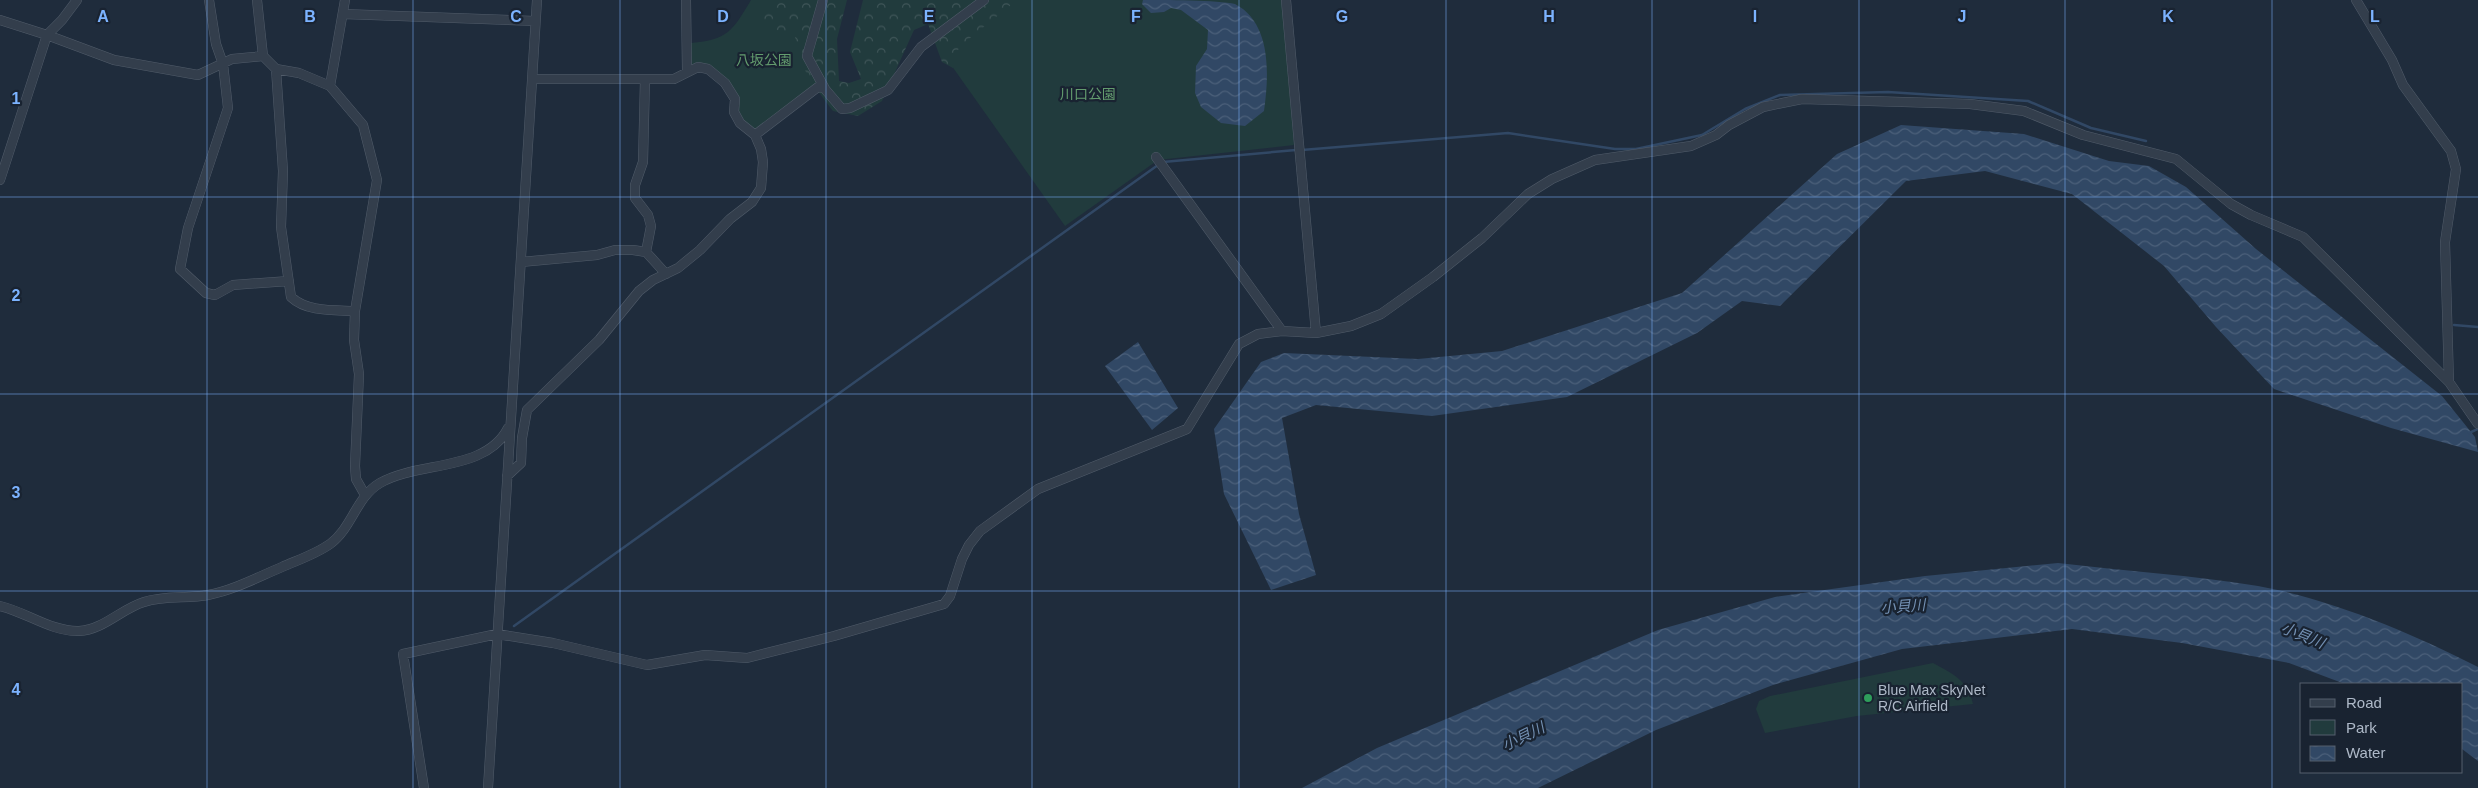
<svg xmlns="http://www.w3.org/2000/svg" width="2478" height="788" viewBox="0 0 2478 788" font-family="Arial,'Noto Sans JP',sans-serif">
	<defs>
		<pattern id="forest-crowns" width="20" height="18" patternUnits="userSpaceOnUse" patternTransform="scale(1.25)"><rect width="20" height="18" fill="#213b3d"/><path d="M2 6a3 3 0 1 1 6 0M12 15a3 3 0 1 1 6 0" fill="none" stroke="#3f5558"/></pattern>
		<pattern id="water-waves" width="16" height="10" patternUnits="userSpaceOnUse" patternTransform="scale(1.25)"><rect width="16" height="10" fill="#314865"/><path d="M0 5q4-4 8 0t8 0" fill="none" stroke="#4c607a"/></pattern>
	</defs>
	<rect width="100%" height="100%" fill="#1f2c3c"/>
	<path fill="#213b3d" d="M751 0H821L824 88 755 135 740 123 735 99 701 64H691V43C728 40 733 30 751 0Z
		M984 0H1283L1294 145 1158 160 1065 226 932 38Z
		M1933 663C1953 674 1968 680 1973 704L1857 716 1765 733 1756 709 1759 701 1770 696Z"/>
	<path fill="url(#forest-crowns)" d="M763 0H847L837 39 839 81 849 83 861 79 850 52 863 0H1017L959 47 953 68 942 62 928 24 914 30 882 101 858 116 833 111C815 87 797 66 795 35L763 26Z"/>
	<path fill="url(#water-waves)" d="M1143 0C1164 0 1218 0 1235 4 1272 23 1269 76 1264 111L1245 126 1221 123 1201 107 1195 93 1196 66 1207 49 1208 30 1181 10 1171 8 1164 12 1151 13 1142 4Z
		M1901 125 2024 134 2109 161 2149 166 2186 187 2256 249 2442 396 2475 437 2478 452 2391 428 2274 389 2216 327 2164 266 2072 194 1985 171 1906 181 1780 306 1742 301 1697 333 1567 397 1432 416 1316 405 1282 418 1299 514 1316 575 1271 590 1224 494 1214 429 1261 362 1284 353 1418 359 1502 351 1682 293 1837 154Z
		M1138 342 1178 408 1152 430 1105 366Z
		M2058 563C2125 571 2192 575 2258 586 2331 599 2412 633 2478 667V761L2462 749V684H2345L2289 663 2182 643 2072 629 1902 649 1773 685 1656 730 1538 788H1302L1377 748 1658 630 1775 597 1925 576Z"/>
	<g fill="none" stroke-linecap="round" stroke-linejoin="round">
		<path stroke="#314865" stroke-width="2.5" d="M1302 150 1508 133 1615 149H1636L1702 135 1745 109 1780 95 1888 92 2028 101 2091 128 2146 141
			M1163 162 1296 150
			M2454 325 2478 327
			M2469 433 2478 429
			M514 626 1158 165"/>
		<g stroke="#515c6a" stroke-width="10">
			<path id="minor" d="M209 0 216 44 223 64 228 108 188 228 180 269 206 293 215 295 233 285 289 281
				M257 0 263 56 276 69 299 73 330 86 363 125 377 180 355 311 354 340 359 374 355 466 356 479 365 495
				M686 0 687 71
				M823 0 807 56 825 89
				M1286 0 1316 333
				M2356 0 2392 60 2403 85 2451 151 2456 169 2445 242 2449 382
				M343 14 535 21
				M0 20 47 35 114 60 198 75 232 59 263 56
				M276 69 283 171 281 227 291 297C307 312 333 310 355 311
				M645 79 643 162 635 185V198L648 215 651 226 646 252
				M330 86 345 0
				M755 135 818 87 824 88 842 109 850 108 888 90 921 47 984 0
				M1156 157 1282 331
				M0 180 47 35 62 20 77 0
				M521 262 597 255 615 250H633L646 252 666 274
				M507 476 521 463 522 438 527 410 599 340 639 291 653 280 678 268 700 250 730 219 752 202 761 188 763 162 761 149 755 135 740 123 734 112 735 99 725 83 708 69 698 67 674 79H532
				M0 606C26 612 52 632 79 631 103 630 121 609 144 602 164 595 187 599 208 595 234 590 258 577 282 567 298 560 316 554 330 544 352 528 356 497 380 483 418 461 486 472 508 428
				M424 788 403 654 497 634 553 643 647 665 705 655 747 658 834 636 944 604 950 596 962 559 969 545 980 531 1038 489 1187 429 1239 344 1258 334 1282 331 1316 333 1351 326 1381 314 1433 277 1482 238 1528 194 1552 179 1595 160 1691 146 1716 135 1729 125 1763 107 1802 99 1970 104 2024 111 2083 135 2176 159 2231 204 2251 215 2303 237 2449 382 2478 424
				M488 788 537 0"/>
		</g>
		<use href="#minor" stroke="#333e4c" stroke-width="9"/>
	</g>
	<path fill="none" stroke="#7cb3ff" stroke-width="1" stroke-opacity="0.55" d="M207 0V788M413 0V788M620 0V788M826 0V788M1032 0V788M1239 0V788M1446 0V788M1652 0V788M1859 0V788M2065 0V788M2272 0V788M0 197H2478M0 394H2478M0 591H2478"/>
	<circle fill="#2e9e5b" stroke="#192331" stroke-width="2" cx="1868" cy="698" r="5"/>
	<g text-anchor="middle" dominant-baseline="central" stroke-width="4.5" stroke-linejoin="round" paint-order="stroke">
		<g font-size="14" fill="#639c6e" stroke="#192331">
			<text x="764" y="60">八坂公園</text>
			<text x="1088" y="94">川口公園</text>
		</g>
		<g font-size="14" fill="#aeb9c8" stroke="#192331" text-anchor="start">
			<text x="1878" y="690">Blue Max SkyNet<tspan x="1878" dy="16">R/C Airfield</tspan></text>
		</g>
		<g font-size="15" font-style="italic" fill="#7390b3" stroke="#192331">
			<text transform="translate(1903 606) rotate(-4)">小貝川</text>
			<text transform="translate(2303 635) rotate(22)">小貝川</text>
			<text transform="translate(1523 736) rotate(-26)">小貝川</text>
		</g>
	</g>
	<g font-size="16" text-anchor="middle" font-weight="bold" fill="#7cb3ff" stroke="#192331" stroke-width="4.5" stroke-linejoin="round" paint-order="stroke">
		<text x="103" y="22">A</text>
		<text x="310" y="22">B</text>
		<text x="516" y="22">C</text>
		<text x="723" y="22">D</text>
		<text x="929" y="22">E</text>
		<text x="1136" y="22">F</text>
		<text x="1342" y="22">G</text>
		<text x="1549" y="22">H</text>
		<text x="1755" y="22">I</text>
		<text x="1962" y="22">J</text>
		<text x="2168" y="22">K</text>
		<text x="2375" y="22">L</text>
		<text x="16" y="104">1</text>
		<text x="16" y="301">2</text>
		<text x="16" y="498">3</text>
		<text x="16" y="695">4</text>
	</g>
	<rect x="2300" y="683" width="162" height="90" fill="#192331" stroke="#555f6d"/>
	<rect x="2310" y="699" width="25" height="8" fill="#333e4c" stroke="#555f6d"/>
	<text x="2346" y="708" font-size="15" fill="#aeb9c8">Road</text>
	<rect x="2310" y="720" width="25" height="15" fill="#213b3d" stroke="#555f6d"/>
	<text x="2346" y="733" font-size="15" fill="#aeb9c8">Park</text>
	<rect x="2310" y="746" width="25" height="15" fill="url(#water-waves)" stroke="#555f6d"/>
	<text x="2346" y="758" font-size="15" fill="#aeb9c8">Water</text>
</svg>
